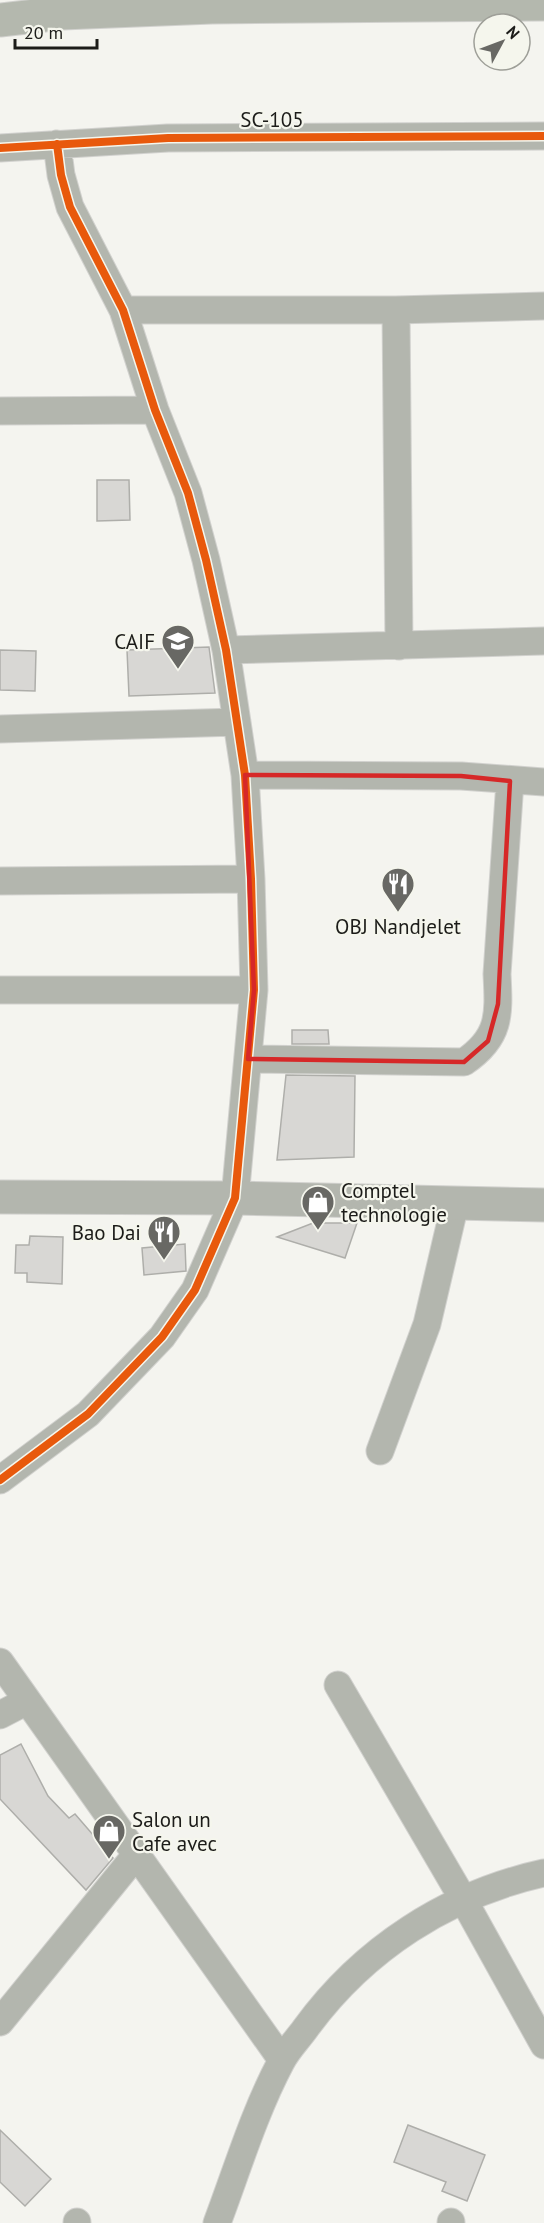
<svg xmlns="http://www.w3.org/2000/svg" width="544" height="2223" viewBox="0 0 544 2223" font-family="'PT Sans',sans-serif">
	<rect width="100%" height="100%" fill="#f4f4ef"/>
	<path fill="#d8d7d4" stroke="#aeaeaa" stroke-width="1.5" d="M97 480H129L130 520 97 521Z
		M209 647 215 693 129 696 127 650Z
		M0 650 36 651 35 691 0 690Z
		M292 1030H328L329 1044H292Z
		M286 1075 355 1076 354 1157 277 1160Z
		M313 1223H357L345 1258 277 1237Z
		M30 1236 63 1237 62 1284 27 1282V1273H15L16 1245H29Z
		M185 1244 186 1271 144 1275 142 1248Z
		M21 1744 48 1796 69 1818 75 1814 113 1858 86 1890 0 1799V1755Z
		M408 2125 485 2155 467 2201 442 2191 446 2182 394 2162Z
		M0 2130 51 2179 25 2206 0 2182Z"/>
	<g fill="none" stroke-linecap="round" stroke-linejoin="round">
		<g stroke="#d1d1ce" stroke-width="29">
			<path id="minor" d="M0 148 168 138 544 136
				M123 310H396L544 306
				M396 310 399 646
				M0 411 155 410
				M226 650 544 641
				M0 729 237 722
				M245 775 461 776 544 782
				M0 881 251 879
				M0 990H254
				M248 1059 464 1062C501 1037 499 1014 497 974L510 781
				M380 1451 427 1324 455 1204
				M0 1480 88 1414 162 1337 195 1290 235 1198 254 990 251 879 245 775 226 650 206 560 188 493 155 410 123 310 70 207 61 175 57 144
				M0 1662 282 2060
				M338 1685 463 1899 544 2045
				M0 1715 27 1701
				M0 2022 136 1855
				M77 2223V2222
				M217 2223C237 2170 254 2113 281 2062 287 2050 297 2040 305 2029 363 1949 448 1894 544 1873
				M451 2223V2222"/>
		</g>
		<g stroke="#d1d1ce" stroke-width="35">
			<path id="tertiary" d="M0 1197 235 1198 544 1205"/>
		</g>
		<g stroke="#d1d1ce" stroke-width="35">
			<path id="primary" d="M0 20 62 13 212 7 544 4"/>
		</g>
		<use href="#minor" stroke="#b3b6ae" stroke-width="27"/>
		<use href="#tertiary" stroke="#b3b6ae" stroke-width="33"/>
		<use href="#primary" stroke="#b4b8ae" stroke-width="33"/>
		<g stroke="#f5f6ed" stroke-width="11">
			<path id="cycleway" d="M0 148 168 138 544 136
				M0 1480 88 1414 162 1337 195 1290 235 1198 254 990 251 879 245 775 226 650 206 560 188 493 155 410 123 310 70 207 61 175 57 144"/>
		</g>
		<use href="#cycleway" stroke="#e8590c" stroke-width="8"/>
	</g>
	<path fill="none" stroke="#d62828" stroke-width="4.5" stroke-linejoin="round" d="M245 775 461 776 510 781 498 1004 488 1041 464 1062 248 1059 254 990Z"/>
	<defs>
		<g id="school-pin" transform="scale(1.725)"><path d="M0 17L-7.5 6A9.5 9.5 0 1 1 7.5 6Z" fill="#686864" stroke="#f5f6ed"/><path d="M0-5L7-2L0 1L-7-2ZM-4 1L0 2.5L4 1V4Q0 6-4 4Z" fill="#fff"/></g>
		<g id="restaurant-pin" transform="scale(1.725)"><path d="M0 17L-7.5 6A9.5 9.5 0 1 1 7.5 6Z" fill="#686864" stroke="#f5f6ed"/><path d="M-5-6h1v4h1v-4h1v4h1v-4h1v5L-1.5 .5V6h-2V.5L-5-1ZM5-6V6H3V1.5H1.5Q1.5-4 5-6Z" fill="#fff"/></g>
		<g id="shop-pin" transform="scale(1.725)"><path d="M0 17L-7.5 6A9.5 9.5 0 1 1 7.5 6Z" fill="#686864" stroke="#f5f6ed"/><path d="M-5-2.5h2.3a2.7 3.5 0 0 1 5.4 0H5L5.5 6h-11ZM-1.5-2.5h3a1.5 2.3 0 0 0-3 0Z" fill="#fff"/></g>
	</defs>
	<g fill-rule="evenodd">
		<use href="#school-pin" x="178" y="641"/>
		<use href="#restaurant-pin" x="398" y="884"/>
		<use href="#shop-pin" x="318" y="1202"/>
		<use href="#restaurant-pin" x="164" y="1232"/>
		<use href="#shop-pin" x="109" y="1831"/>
	</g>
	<g text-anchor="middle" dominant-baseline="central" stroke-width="4.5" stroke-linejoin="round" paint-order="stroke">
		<g font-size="21" fill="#1c1c19" stroke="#f5f6ed">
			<text x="272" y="119">SC-105</text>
		</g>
		<g font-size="21" fill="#1c1c19" stroke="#f5f6ed" text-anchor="end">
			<text x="155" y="641">CAIF</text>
			<text x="398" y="926" text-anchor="middle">OBJ Nandjelet</text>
			<text x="341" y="1190" text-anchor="start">Comptel<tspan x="341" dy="24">technologie</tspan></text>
			<text x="141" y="1232">Bao Dai</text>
			<text x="132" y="1819" text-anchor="start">Salon un<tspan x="132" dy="24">Cafe avec</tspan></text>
		</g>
	</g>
	<g transform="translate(502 42) rotate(49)"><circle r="28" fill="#f5f6ed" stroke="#9e9f98" stroke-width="1.5"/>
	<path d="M0-4.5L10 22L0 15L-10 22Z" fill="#686864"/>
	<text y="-9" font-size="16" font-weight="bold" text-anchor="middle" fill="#1c1c19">N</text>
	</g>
	<path d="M15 39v9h82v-9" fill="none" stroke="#1c1c19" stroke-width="3"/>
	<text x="24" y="39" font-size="18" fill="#1c1c19" stroke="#f5f6ed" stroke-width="4.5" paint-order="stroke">20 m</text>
</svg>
